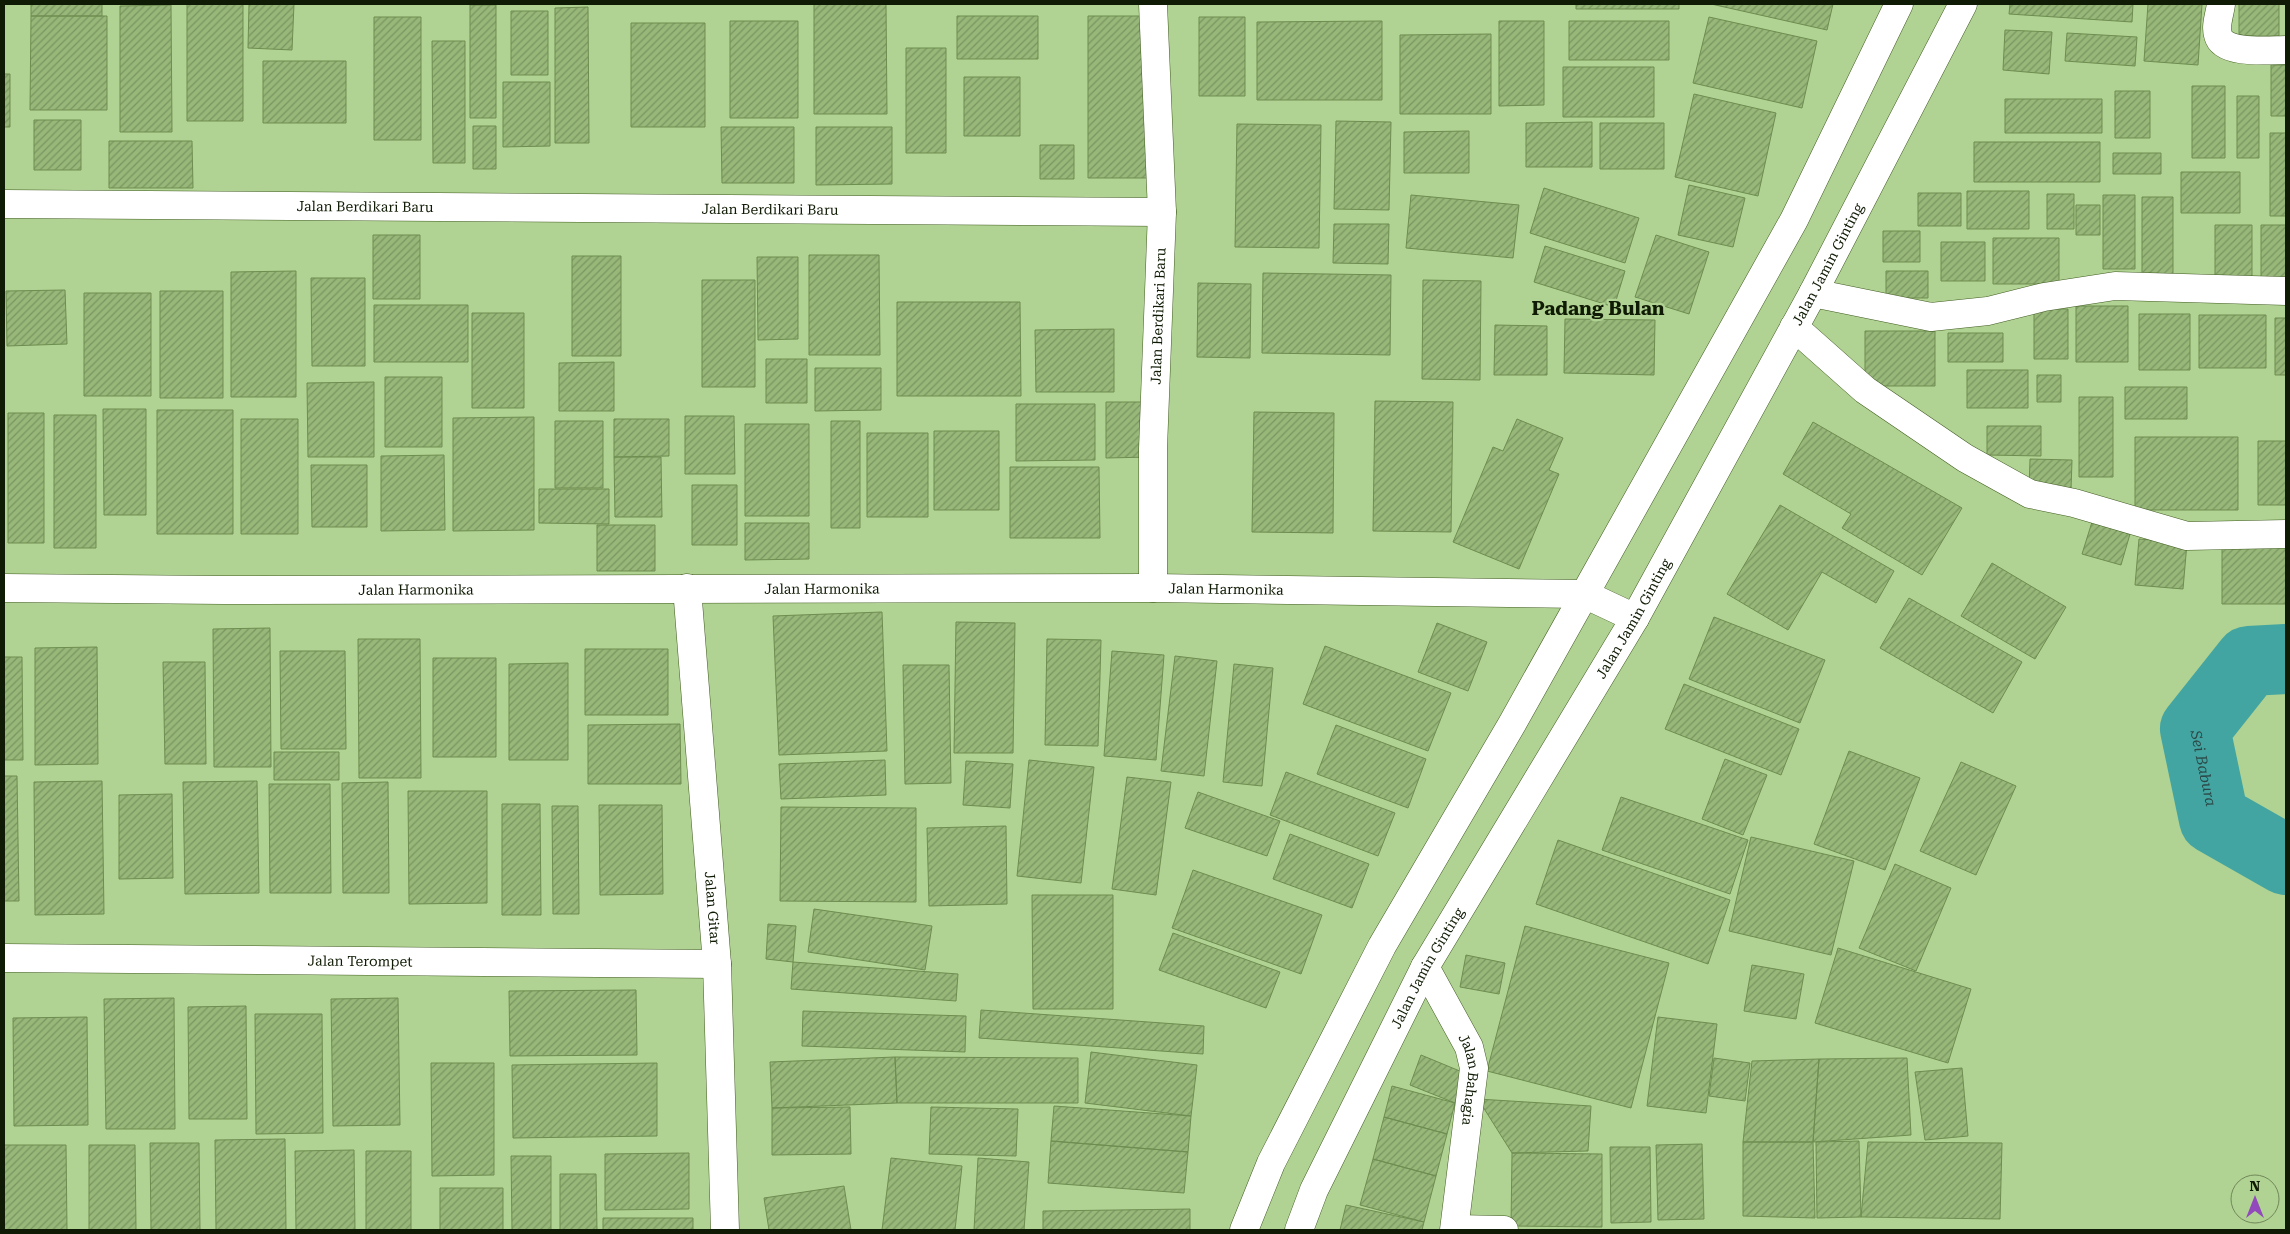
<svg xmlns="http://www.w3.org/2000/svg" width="2290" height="1234" viewBox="0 0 2290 1234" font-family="'Roboto Serif',serif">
	<defs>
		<pattern id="building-hatch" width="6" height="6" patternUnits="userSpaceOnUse" patternTransform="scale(1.25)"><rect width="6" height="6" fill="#97b879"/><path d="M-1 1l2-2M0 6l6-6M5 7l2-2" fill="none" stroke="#7a9561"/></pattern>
	</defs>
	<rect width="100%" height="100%" fill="#b0d292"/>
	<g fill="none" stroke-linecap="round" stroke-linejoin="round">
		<path stroke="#43a5a1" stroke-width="70" id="s1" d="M2286 659 2249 661 2195 729 2214 819 2286 860"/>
	</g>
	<path fill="url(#building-hatch)" stroke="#6e8d50" d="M31 4H102V16H31Z
		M187 4H243V121H187Z
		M249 4H294L292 50 248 48Z
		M814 4H886L887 114H814Z
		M1576 4H1679V9H1576Z
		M1711 4H1833L1827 30Z
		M2010 4H2133L2132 22 2009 14Z
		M2148 4H2202L2198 65 2144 61Z
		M2239 4H2279V36H2239Z
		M171 5 172 132H120V6Z
		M470 5H496V118H470Z
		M588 7 589 143H555V8Z
		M511 11H548V75H511Z
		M31 16H107V110H30Z
		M957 16H1038V59H957Z
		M1088 16H1149V178H1088Z
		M374 17H421V140H374Z
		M1199 17H1245V96H1199Z
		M1709 17 1817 41 1802 108 1693 83Z
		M730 21H798V118H730Z
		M1382 21V100H1257V22Z
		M1499 21H1544V105L1499 106Z
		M1569 21H1669V60H1569Z
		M631 23H705V127H631Z
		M2005 30 2052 32 2049 74 2003 70Z
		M2067 33 2137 37 2135 66 2065 61Z
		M1491 34V114H1400V35Z
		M432 41H465V163H433Z
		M906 48H946V153H906Z
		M263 61H346V123H263Z
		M2271 65H2286V116H2271Z
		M1563 67H1654V117H1563Z
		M4 74H10V127H4Z
		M964 77H1020V136H964Z
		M503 82H550V146L503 147Z
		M2192 86H2225V158H2192Z
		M2115 91H2150V138H2115Z
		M1694 94 1776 113 1758 196 1675 177Z
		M2237 96H2259V158H2237Z
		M2005 99H2102V133H2005Z
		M34 120H81V170H34Z
		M1336 121 1391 122 1389 210 1334 209Z
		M1592 122V167H1526V123Z
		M1600 123H1664V169H1600Z
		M1237 124 1321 125 1319 248 1235 247Z
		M473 126H496V169H473Z
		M721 127H794V183H722Z
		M816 127H892V184L816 185Z
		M1469 131V173H1404V132Z
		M2270 133H2286V216H2270Z
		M109 141H192L193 188H109Z
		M1974 142H2100V182H1974Z
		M1040 145H1074V179H1040Z
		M2113 153H2161V174H2113Z
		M2181 172H2240V213H2181Z
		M1689 185 1745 198 1733 247 1678 235Z
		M1544 188 1639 218 1625 263 1530 233Z
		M1967 191H2029V229H1967Z
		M1918 193H1961V226H1918Z
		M2047 194H2074V229H2047Z
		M1411 195 1519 205 1513 258 1406 248Z
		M2103 195H2135V269H2103Z
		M2142 197H2173V274H2142Z
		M2076 205H2100V235H2076Z
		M1334 224H1389L1388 264 1333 263Z
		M2215 225H2252V278H2215Z
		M2261 225H2286V278H2261Z
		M1883 231H1920V262H1883Z
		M373 235H420V299H373Z
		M1656 235 1709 252 1689 314 1635 297Z
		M1993 238H2059V284H1993Z
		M1941 242H1985V281H1941Z
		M1545 246 1625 271 1614 307 1534 282Z
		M809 255H879L880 355H809Z
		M572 256H621V356H572Z
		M757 257H798V339L758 340Z
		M296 271V397H231V272Z
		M1886 271H1928V298H1886Z
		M1263 273 1391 275 1390 355 1262 353Z
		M311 278H365V366H312Z
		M702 280H755V387H702Z
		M1423 280 1481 281 1480 380 1422 379Z
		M1198 283 1251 284 1250 358 1197 357Z
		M65 290 67 344 7 346 6 291Z
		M160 291H223V398H160Z
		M84 293H151V396H84Z
		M897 302H1020L1021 396H897Z
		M374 305H468V362H374Z
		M2076 306H2128V362H2076Z
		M2034 309H2068V359H2034Z
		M472 313H524V408H472Z
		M2139 314H2190V370H2139Z
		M2199 315H2266V368H2199Z
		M2275 318H2286V375H2275Z
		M1565 319 1655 320 1654 375 1564 373Z
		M1495 325 1547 326V375H1494Z
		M1114 329V392H1036L1035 330Z
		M1865 331H1935V386H1865Z
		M1948 333H2003V362H1948Z
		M766 359H807V403H766Z
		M614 362V411H559V363Z
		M815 368H881V410L815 411Z
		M1967 370H2028V408H1967Z
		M2037 375H2061V402H2037Z
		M385 377H442V447H385Z
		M374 382V457H308L307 383Z
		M2125 387H2187V419H2125Z
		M2079 397H2113V477H2079Z
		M1375 401 1453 402 1451 532 1373 531Z
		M1106 402H1150L1151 457 1106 458Z
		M1016 404H1095V460L1016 461Z
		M103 409H146V515H104Z
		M157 410H233V534H157Z
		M1254 412 1334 413 1333 533 1252 532Z
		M8 413H44V543H8Z
		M54 415H96V548H54Z
		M685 416H734L735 474H685Z
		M534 417V530L453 531V418Z
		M241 419H298V534H241Z
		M614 419H669V456L614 457Z
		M1517 419 1563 438 1549 470 1559 474 1519 569 1453 542 1493 447 1503 451Z
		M555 421H603V488H555Z
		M831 421H860V528H831Z
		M1813 422 1962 508 1922 575 1842 528 1851 514 1783 474Z
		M745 424H809V516H745Z
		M1987 426H2041V456L1987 455Z
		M934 431H999V510H934Z
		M867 433H928V517H867Z
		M2135 437H2238V510H2135Z
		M2258 441H2286V505H2258Z
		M444 455 445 530 381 531V456Z
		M614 457H661L662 517H615Z
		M2030 459 2072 460 2071 490H2029Z
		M311 465H367V527H312Z
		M1010 467H1099L1100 538H1010Z
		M692 485H737V545H692Z
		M539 489H609V524L539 523Z
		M1780 505 1894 571 1876 603 1822 572 1788 630 1727 594Z
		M2092 522 2130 534 2121 565 2082 554Z
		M745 523H809V559L745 560Z
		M597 525H655V571H597Z
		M2139 539 2187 543 2183 589 2135 585Z
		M2222 544H2286V604H2222Z
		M1992 563 2066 607 2035 659 1961 616Z
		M1909 598 2022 662 1993 713 1880 648Z
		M882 612 887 751 779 755 773 616Z
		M1714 617 1825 660 1800 723 1689 679Z
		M956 622 1015 623 1013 753H954Z
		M1437 623 1487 642 1468 691 1418 672Z
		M270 628 271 767H214L213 629Z
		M358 639H420L421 778H359Z
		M1047 639 1101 640 1098 746 1045 745Z
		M1325 646 1451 693 1428 751 1303 704Z
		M97 647 98 764 35 765V648Z
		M585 649H668V715H585Z
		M280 651H345L346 749H281Z
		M1112 651 1164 655 1156 760 1104 756Z
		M1175 656 1217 661 1204 776 1161 771Z
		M4 657H22L23 760H4Z
		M433 658H496V757H433Z
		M163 662H205L206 764H165Z
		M568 663V760H509V664Z
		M1234 664 1273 668 1262 786 1223 782Z
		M903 665H949L951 783 905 784Z
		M1684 684 1799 729 1781 775 1665 729Z
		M680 724 681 784H588V725Z
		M1336 725 1426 759 1408 808 1317 774Z
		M1849 751 1920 778 1885 870 1814 844Z
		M274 752H339V780H274Z
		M1725 759 1767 775 1743 835 1702 819Z
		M885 760 886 795 781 799 779 764Z
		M1029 760 1094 767 1081 883 1017 876Z
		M966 761 1013 764 1010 808 963 805Z
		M1961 762 2016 786 1976 875 1920 851Z
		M1286 772 1395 813 1378 856 1270 815Z
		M4 776H17L19 901H4Z
		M1127 777 1171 782 1156 895 1112 889Z
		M102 781 104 914 35 915 34 782Z
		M257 781 259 893 185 894 183 782Z
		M388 782 389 893H343L342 783Z
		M269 784H330L331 893H270Z
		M408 791H487V903L409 904Z
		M1198 792 1280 821 1267 856 1185 828Z
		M172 794 173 878 119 879V795Z
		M1621 797 1748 840 1730 894 1602 850Z
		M502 804H540L541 915H502Z
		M599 805H662L663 894 600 895Z
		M552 806H578L579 914H553Z
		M781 807 916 808V902L780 901Z
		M1006 826 1007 904 929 906 927 828Z
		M1290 834 1369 864 1352 908 1273 879Z
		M1751 837 1854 861 1831 955 1729 931Z
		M1558 840 1730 900 1708 964 1536 904Z
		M1895 864 1951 888 1916 971 1859 948Z
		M1193 870 1322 915 1301 974 1172 928Z
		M1032 895H1113V1009H1033Z
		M814 909 932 926 925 970 808 952Z
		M768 924 796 926 793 962 766 959Z
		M1525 926 1669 963 1631 1108 1487 1071Z
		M1173 933 1280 972 1266 1008 1159 970Z
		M1838 948 1971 989 1948 1063 1815 1023Z
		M1466 955 1505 963 1499 994 1460 987Z
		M793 962 958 974 956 1001 791 989Z
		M1752 965 1804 974 1796 1019 1744 1011Z
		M636 990 637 1055 510 1056 509 991Z
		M174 998 175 1129H106L104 999Z
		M398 998 400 1125 333 1126 331 999Z
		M246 1006 247 1119H189L188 1007Z
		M981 1010 1204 1026 1203 1054 979 1038Z
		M803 1011 966 1016 965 1052 802 1046Z
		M255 1014H322L323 1133 256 1134Z
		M87 1017 88 1125 14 1126 13 1018Z
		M1658 1017 1717 1024 1706 1113 1647 1106Z
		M1091 1052 1197 1065 1191 1116 1085 1103Z
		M1421 1055 1467 1074 1455 1103 1410 1085Z
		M895 1057 897 1103 772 1108 770 1062Z
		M895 1057 1078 1058V1103H897Z
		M1714 1058 1750 1063 1745 1101 1709 1096Z
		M1907 1058 1911 1135 1813 1142 1819 1059Z
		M1819 1059 1813 1142H1743L1752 1061Z
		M431 1063H494V1175L432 1176Z
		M657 1063V1136L513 1138 512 1065Z
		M1962 1068 1968 1136 1925 1140 1915 1072Z
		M1392 1086 1455 1103 1447 1134 1384 1117Z
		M1478 1099 1591 1106 1588 1151 1512 1153Z
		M1054 1106 1191 1116 1188 1152 1051 1141Z
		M850 1107 851 1154 772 1155V1108Z
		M931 1107 1018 1109 1016 1156 929 1154Z
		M1384 1117 1447 1134 1436 1176 1373 1159Z
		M285 1139 286 1230H216L215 1140Z
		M1051 1141 1188 1152 1184 1193 1048 1183Z
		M1859 1141 1861 1217 1817 1218 1816 1142Z
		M1743 1142H1813L1815 1218 1743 1216Z
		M1868 1142 2002 1143 2000 1219 1861 1217Z
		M150 1143H199L200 1230H151Z
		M1702 1144 1704 1219 1658 1220 1656 1145Z
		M4 1145H66L67 1230H4Z
		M89 1145H135L136 1230H89Z
		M1610 1147H1650L1651 1222 1611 1223Z
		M354 1150 355 1230H296L295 1151Z
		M366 1151H411V1230H366Z
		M689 1153V1209L605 1210V1154Z
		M1512 1153 1602 1154V1227L1511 1226Z
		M511 1156H551V1230H512Z
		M891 1158 962 1166 955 1230H882Z
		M978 1158 1029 1162 1024 1230H974Z
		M1373 1159 1436 1176 1424 1222 1360 1205Z
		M560 1174H596L597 1230H560Z
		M844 1186 851 1230H769L764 1198Z
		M440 1188H503V1230H440Z
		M1346 1205 1424 1222 1422 1230H1340Z
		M1190 1209V1230H1043V1211Z
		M603 1218H693V1230H603Z"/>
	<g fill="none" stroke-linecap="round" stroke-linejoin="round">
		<g stroke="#415d21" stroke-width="29">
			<g id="street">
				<path d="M2221 4C2220 13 2215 26 2218 35 2223 55 2269 50 2286 50"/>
				<path id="s2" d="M4 204 1162 212"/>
				<path d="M1813 293 1931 317 1988 311 2044 297 2115 286 2286 291"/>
				<path d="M1794 327 1865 390 1965 458 2030 494 2074 503 2187 536 2286 534"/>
				<path id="s3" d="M687 588 717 964 725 1230"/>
				<path id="s4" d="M1153 588V449L1162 212 1153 4"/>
				<path id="s5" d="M4 958 717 964"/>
				<path id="s6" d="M1425 967 1469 1047 1474 1068 1454 1230"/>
				<path d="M1455 1229 1504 1230"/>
			</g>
		</g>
		<g stroke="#415d21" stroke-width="29">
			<g id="secondary">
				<path id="s7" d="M4 588 223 590 1153 588 1584 594 1635 618"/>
			</g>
		</g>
		<g stroke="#415d21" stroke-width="29">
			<g id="primary">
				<path d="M1244 1230 1271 1163 1382 946 1512 724 1794 220 1899 4"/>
				<path id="s8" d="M1299 1230 1314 1190 1425 967 1635 618 1813 293 1963 4"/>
			</g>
		</g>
		<use href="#street" stroke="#fff" stroke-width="28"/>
		<use href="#secondary" stroke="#fff" stroke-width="28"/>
		<use href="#primary" stroke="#fff" stroke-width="28"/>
	</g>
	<g text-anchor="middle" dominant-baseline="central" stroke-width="4.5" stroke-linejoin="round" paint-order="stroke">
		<g font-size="14" fill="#0f1b04" stroke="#b0d292">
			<text stroke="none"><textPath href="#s2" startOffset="361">Jalan Berdikari Baru</textPath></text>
			<text stroke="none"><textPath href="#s2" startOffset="766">Jalan Berdikari Baru</textPath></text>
			<text stroke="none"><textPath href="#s8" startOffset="1102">Jalan Jamin Ginting</textPath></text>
			<text stroke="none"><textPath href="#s4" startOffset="272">Jalan Berdikari Baru</textPath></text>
			<text stroke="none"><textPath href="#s7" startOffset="818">Jalan Harmonika</textPath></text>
			<text stroke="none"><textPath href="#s7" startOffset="412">Jalan Harmonika</textPath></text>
			<text stroke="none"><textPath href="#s7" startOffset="1222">Jalan Harmonika</textPath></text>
			<text stroke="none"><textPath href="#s8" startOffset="698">Jalan Jamin Ginting</textPath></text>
			<text stroke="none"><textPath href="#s3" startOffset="321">Jalan Gitar</textPath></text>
			<text stroke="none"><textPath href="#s5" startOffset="356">Jalan Terompet</textPath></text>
			<text stroke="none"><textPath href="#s8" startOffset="292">Jalan Jamin Ginting</textPath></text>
			<text stroke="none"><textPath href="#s6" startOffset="124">Jalan Bahagia</textPath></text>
		</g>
		<g font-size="15" font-style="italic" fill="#2b4948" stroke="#b0d292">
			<text stroke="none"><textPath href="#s1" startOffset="164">Sei Babura</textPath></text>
		</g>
		<g font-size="19" font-weight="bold" fill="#0f1b04" stroke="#b0d292">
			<text x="1598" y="308">Padang Bulan</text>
		</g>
	</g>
	<rect width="2290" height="1234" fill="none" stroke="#0f1b04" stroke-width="10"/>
	<g transform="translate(2255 1199)"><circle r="24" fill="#b0d292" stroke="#708959"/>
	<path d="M0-4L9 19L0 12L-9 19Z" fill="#9149bc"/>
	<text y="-8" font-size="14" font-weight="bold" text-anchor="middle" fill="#0f1b04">N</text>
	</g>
</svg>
